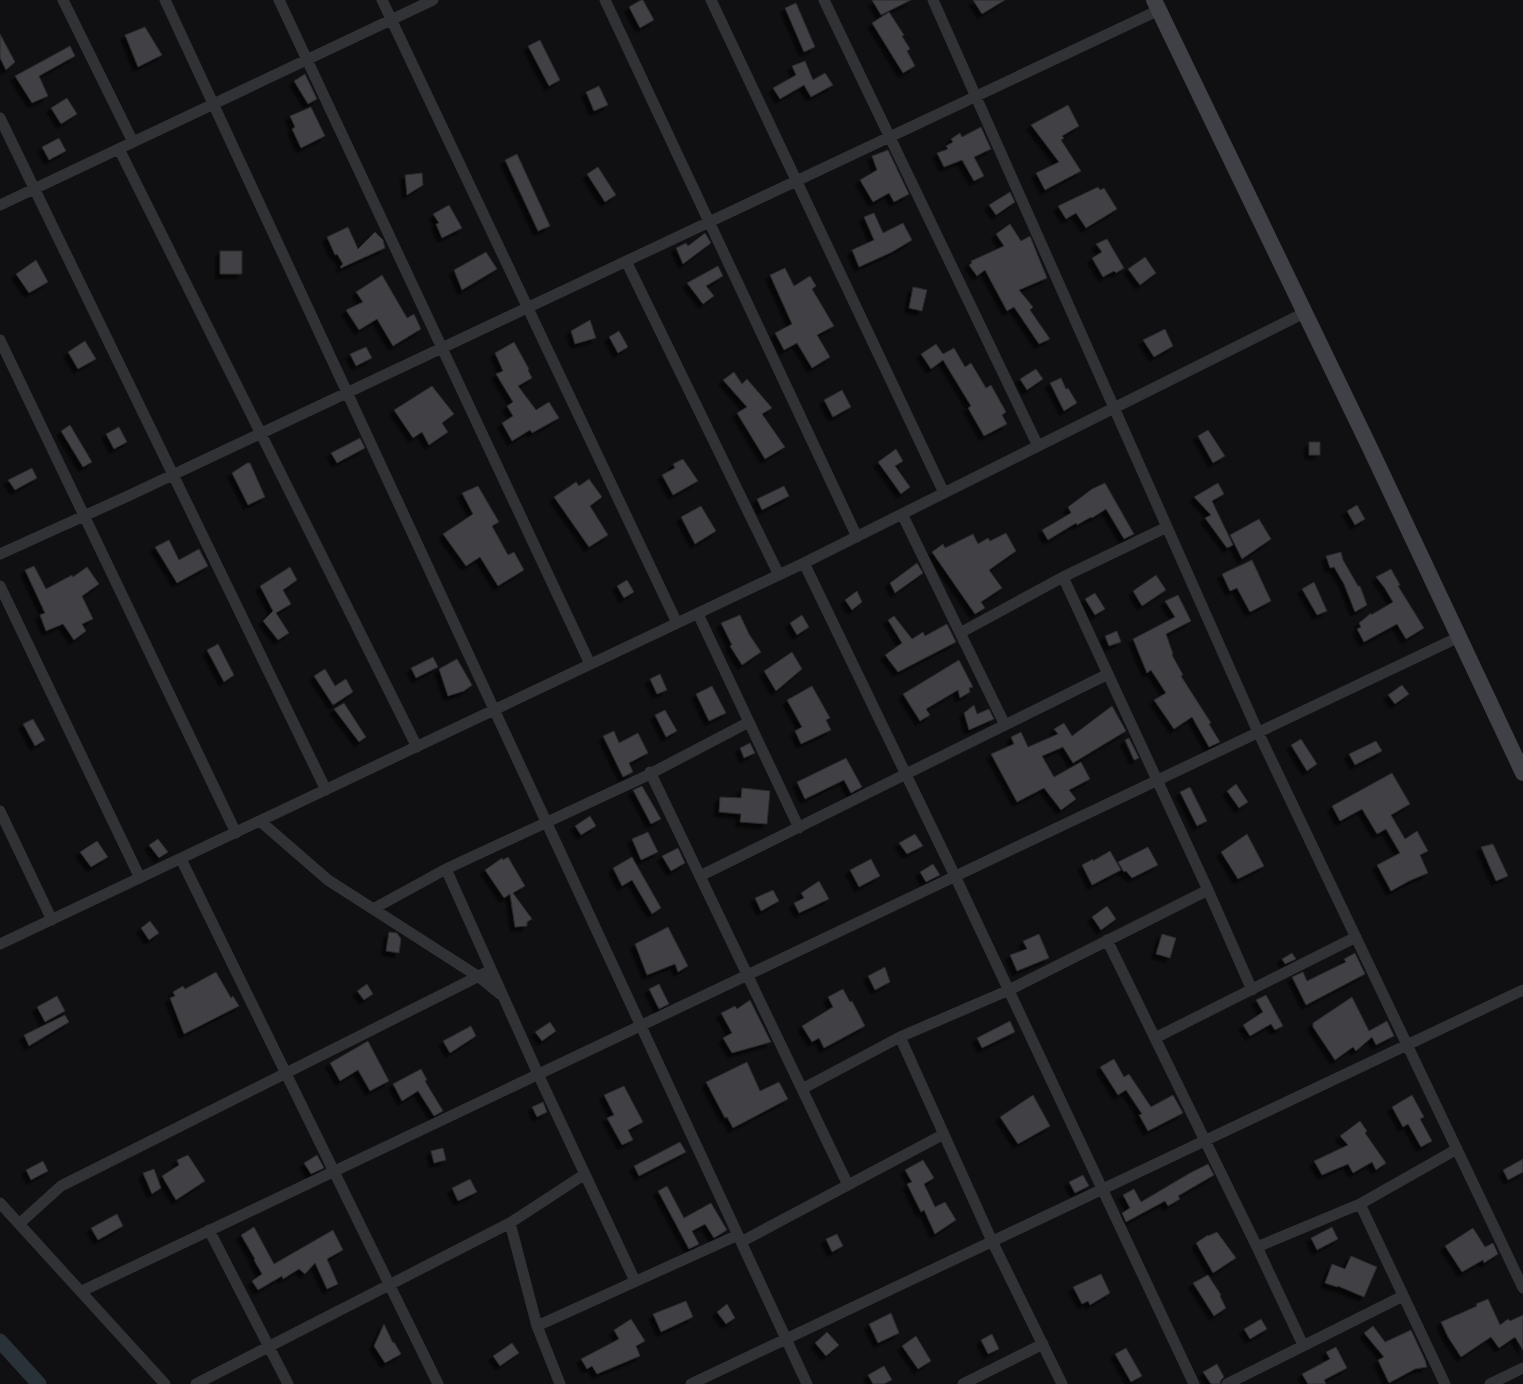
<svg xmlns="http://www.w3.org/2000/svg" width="1523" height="1384" viewBox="0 0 1523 1384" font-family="'Work Sans',sans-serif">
	<defs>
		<filter id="shadow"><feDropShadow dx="-4.5" dy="4.5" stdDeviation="1" flood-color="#0009"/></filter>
	</defs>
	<rect width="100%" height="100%" fill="#101012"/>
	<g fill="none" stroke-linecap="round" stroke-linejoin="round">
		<path stroke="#2a3239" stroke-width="15" d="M0 1341 39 1384"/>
	</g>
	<path fill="#3f4045" stroke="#2a2a2e" filter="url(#shadow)" d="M641 0H643L654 20 640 28 629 7Z
		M872 0H911L881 15Z
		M973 0H1005L982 14Z
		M796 3 815 47 804 52 785 8Z
		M889 12 904 35 902 36 910 49 907 51 915 66 903 73 872 23Z
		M145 27 162 55 138 67 125 35Z
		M0 34 15 62 6 70 0 58Z
		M540 40 560 80 549 86 528 46Z
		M70 46 75 56 39 76 48 96 32 103 15 76Z
		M805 61 813 80 825 73 833 85 811 97 804 85 780 99 773 88 796 75 792 66Z
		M305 74 317 99 308 104 294 81Z
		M599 86 608 105 594 111 586 92Z
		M67 98 77 114 61 124 51 108Z
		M1068 105 1079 126 1062 136 1064 138 1061 140 1081 171 1045 190 1036 173 1059 162 1031 125Z
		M311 107 325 136 301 148 292 129 295 127 290 116Z
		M981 127 991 149 974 157 984 176 974 181 962 160 944 167 937 153 948 149 946 146 953 142 951 139 960 133 962 137Z
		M59 138 66 151 49 160 42 147Z
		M888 150 909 194 894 202 889 193 873 202 860 180 877 170 872 156Z
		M517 154 550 226 538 231 505 160Z
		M598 167 616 195 605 202 587 174Z
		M422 173 423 185 407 195 405 175Z
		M1098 187 1100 190 1104 188 1117 209 1086 228 1076 213 1066 219 1058 206Z
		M1010 192 1015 202 996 215 989 205Z
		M449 205 462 228 442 238 436 224 439 223 433 214Z
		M874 213 883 233 903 223 912 240 892 252 859 267 852 250 874 240 864 217Z
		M1010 224 1021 241 1030 236 1047 278 1019 290 1033 307 1030 310 1050 339 1039 344 1014 307 1007 311 985 270 977 276 969 265 972 263 971 261 1004 246 996 234Z
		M348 227 358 249 375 232 383 240 385 248 341 268 340 267 343 264 337 254 335 255 327 237Z
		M705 233 711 243 683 264 676 248 686 243 688 246Z
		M1107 239 1124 268 1116 273 1114 271 1103 277 1092 258 1102 252 1096 244Z
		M220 251H242V274H220Z
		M486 252 497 269 462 290 454 270Z
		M1145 257 1156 273 1140 285 1128 269Z
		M36 260 48 282 29 293 16 274Z
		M718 266 723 276 706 286 714 296 703 304 687 283Z
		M785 268 794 286 810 276 816 286 812 289 834 326 817 335 830 357 812 368 797 343 784 350 775 333 792 324 770 275Z
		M382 275 407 318 414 314 421 329 393 346 377 319 359 330 346 310 363 302 356 292Z
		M913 287 927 290 922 311 909 308Z
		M590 320 596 338 575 344 571 331Z
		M1165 329 1173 346 1154 357 1143 340Z
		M619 331 628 347 618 353 609 337Z
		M85 341 96 359 78 369 68 352Z
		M514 342 529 369 528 370 532 378 518 386 536 410 549 402 559 418 532 433 530 430 512 441 502 423 513 416 507 406 513 402 496 374 503 371 495 353Z
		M936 344 943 354 954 348 965 367 971 363 986 388 991 385 1006 412 1002 415 1007 424 984 436 968 408 971 406 943 360 931 369 921 354Z
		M366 347 372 358 356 366 350 354Z
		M1036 369 1043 379 1027 390 1020 379Z
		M734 372 742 384 747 379 772 408 762 414 785 447 765 459 737 413 747 407 723 380Z
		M1061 378 1066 389 1068 388 1077 403 1064 411 1050 383Z
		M432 386 454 414 442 423 448 432 429 445 422 432 413 438 394 410Z
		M842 390 851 407 833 417 824 400Z
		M70 425 92 462 83 467 61 431Z
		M119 427 127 442 114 449 106 434Z
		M1208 430 1225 456 1213 463 1198 436Z
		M360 438 365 448 337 463 331 453Z
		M1309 442H1320V455H1309Z
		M896 449 903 461 895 466 910 487 901 494 878 462Z
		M683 459 698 481 673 495 662 475 675 468 673 464Z
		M247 463H250L265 497 248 505 232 473Z
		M32 468 37 478 15 490 8 480Z
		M589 479 602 497 590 506 608 535 589 547 554 497 576 482 579 486Z
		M1105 483 1134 534 1124 539 1106 509 1092 518 1091 517 1077 525 1076 523 1048 540 1042 530 1071 513 1068 507 1092 489Z
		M1218 483 1224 494 1212 501 1233 545 1227 548 1205 518 1211 515 1194 497Z
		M478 486 499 522 492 526 508 555 514 552 524 570 498 586 480 557 466 566 443 534 473 514 462 493Z
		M784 486 789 496 762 510 757 499Z
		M1357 505 1365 519 1355 525 1347 511Z
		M701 506 716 531 695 544 681 517Z
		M1259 519 1271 539 1242 559 1230 535Z
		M1006 533 1016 551 989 570 1002 588 981 602 985 608 975 614 932 552 943 544 945 548 973 534 978 544 988 538 990 541Z
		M169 540 179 560 199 549 208 566 177 583 155 547Z
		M1341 552 1343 560 1358 586H1360L1367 605 1355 612 1344 584 1334 567 1330 568 1326 556Z
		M1252 560 1271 601 1250 612 1237 588 1230 591 1222 574Z
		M917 563 923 573 895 593 890 583Z
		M34 566 46 589 72 575 73 577 87 567 99 584 82 596 93 619 82 624 86 631 74 640 63 624 46 631 40 615 45 613 25 570Z
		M290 567 297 580 283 590 291 604 276 613 289 633 278 640 263 621 273 611 260 586Z
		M1391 569 1400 585 1398 586 1424 628 1406 639 1397 624 1364 642 1357 629 1361 627 1359 623 1371 613V615L1393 602 1384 587 1376 577Z
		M1156 575 1166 590 1142 606 1133 591Z
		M627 580 634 592 624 598 617 586Z
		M1314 582 1327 611 1317 615 1302 589Z
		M857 591 862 602 852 610 845 600Z
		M1095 593 1105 609 1095 615 1085 599Z
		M1178 595 1191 621 1166 634 1173 654 1172 655 1183 675 1181 676 1211 723 1209 724 1220 742 1209 747 1192 717 1174 729 1154 700 1166 693 1151 670 1147 673 1133 639 1175 617 1165 601Z
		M740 615 749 634 761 652 742 665 730 646 732 645 721 623Z
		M802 615 809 627 797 635 790 623Z
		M894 616 912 639 923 632 925 636 947 624 956 642 898 672 885 655 902 643 888 620Z
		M1117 631 1121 642 1109 646 1105 636Z
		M218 644 234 675 224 682 207 650Z
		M792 652 802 669 776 691 764 671Z
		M433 657 438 667 416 678 411 668Z
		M457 659 472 685 464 691 448 696 439 669Z
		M959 660 973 687 969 688 970 692 960 698 958 690 926 709 930 715 920 721 903 694Z
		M325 669 335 686 346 679 353 692 333 705 314 676Z
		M660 674 667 690 657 694 650 679Z
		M1402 685 1409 694 1395 704 1388 695Z
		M712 686 726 713 709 721 696 694Z
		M812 686 830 718 826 720 831 730 801 744 795 731 802 727 787 700Z
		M344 703 366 737 359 742 334 709Z
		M974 705 977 714 989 709 994 719 969 730 964 713Z
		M1112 706 1126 731 1073 763 1063 747 1042 756 1054 777 1081 762 1090 779 1069 790 1076 799 1061 810 1044 788 1017 802 991 754 1014 744 1011 737 1021 732 1028 747 1058 734 1054 729 1064 723 1072 736Z
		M665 710 677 731 666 737 655 715Z
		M33 719 45 740 35 746 23 724Z
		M614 731 619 743 638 733 648 753 629 763 633 772 623 777 603 736Z
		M1129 738 1139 758 1134 760 1125 740Z
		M1301 739 1317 764 1307 771 1291 745Z
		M1376 741 1382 751 1355 765 1349 754Z
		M750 743 755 753 744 758 740 748Z
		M846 758 862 787 851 793 844 780 805 799 797 782Z
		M1392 773 1410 804 1391 815 1405 839 1417 831 1428 851 1420 855 1428 873 1409 881 1391 891 1377 865 1400 853 1386 829 1377 834 1362 809 1340 821 1332 806Z
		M1236 784 1248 802 1239 808 1227 791Z
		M642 786 661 819 651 824 633 790Z
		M1190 787 1207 821 1197 826 1180 792Z
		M742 788 770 791 767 824 740 822 741 814 719 812 720 797 741 798Z
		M590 816 596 826 581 835 575 826Z
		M648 832 658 852 641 860 632 839Z
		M915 834 923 846 907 854 899 843Z
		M1247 834 1264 866 1238 879 1221 852Z
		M158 839 168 852 159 858 149 845Z
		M97 841 108 857 91 867 80 852Z
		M1493 844 1508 876 1496 881 1481 847Z
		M1148 847 1158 865 1132 878 1126 871 1124 872 1118 862Z
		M678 848 685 863 671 871 662 856Z
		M1110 851 1121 870 1092 885 1082 865 1093 859V861Z
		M508 857 525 886 513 893 532 919 527 922V926L515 927 510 894 504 898 485 870 502 858 503 860Z
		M632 857 661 908 652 914 632 880 622 886 613 868Z
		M871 859 880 876 859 887 850 870Z
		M933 864 940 875 926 882 920 872Z
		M819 881 829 899 799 913 794 903 804 898 801 893Z
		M773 890 779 901 761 911 755 898Z
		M1107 906 1116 919 1101 930 1092 917Z
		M150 921 159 933 149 940 141 928Z
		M668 927 688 966 678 972 675 964 647 975 635 944Z
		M389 932 397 933 401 939 399 953 386 951Z
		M1039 934 1049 958 1017 971 1010 955 1027 949 1023 941Z
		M1162 934 1176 938 1170 958 1156 954Z
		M1292 953 1296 959 1285 964 1282 959Z
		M1355 953 1365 974 1306 1005 1292 977 1303 972 1307 981 1346 962 1344 959Z
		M885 967 890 982 875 990 868 976Z
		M216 972 231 998 233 996 239 1006 184 1034 170 998 175 996 173 992 183 986 185 989Z
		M367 984 373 994 364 1000 357 991Z
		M659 984 669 1004 659 1009 649 989Z
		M843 989 850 1002 852 1001 865 1026 824 1048 819 1038 812 1042 802 1026 833 1007 828 997Z
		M1266 995 1283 1026 1275 1030 1271 1024 1250 1036 1243 1025 1263 1012 1256 1000Z
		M57 996 65 1011 45 1022 37 1007Z
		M1352 997 1369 1031 1387 1021 1394 1036 1376 1045 1372 1037 1356 1051 1353 1047 1335 1060 1313 1027V1023Z
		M750 1000 771 1042 732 1053 723 1038 732 1033 721 1013 735 1006 737 1009Z
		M65 1015 69 1022 29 1046 24 1035Z
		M1010 1021 1015 1032 982 1048 977 1038Z
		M550 1022 556 1031 542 1041 535 1032Z
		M471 1026 476 1036 450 1053 443 1041Z
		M368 1041 389 1081 370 1091 358 1070 340 1081 330 1063Z
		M1114 1059 1124 1077 1129 1074 1151 1107 1173 1095 1183 1113 1148 1131 1139 1115 1142 1114 1126 1090 1118 1095 1100 1067Z
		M747 1062 760 1091 779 1082 788 1099 733 1128 727 1117 725 1118 706 1082Z
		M421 1069 427 1080 425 1081 443 1111 434 1116 418 1091 402 1101 393 1084Z
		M624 1086 643 1122 628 1130 633 1140 622 1145 607 1118 614 1115 604 1095Z
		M1033 1095 1050 1126 1018 1144 1000 1117Z
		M1412 1095 1424 1117 1420 1119 1432 1141 1421 1147 1408 1124 1403 1127 1392 1107Z
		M543 1102 547 1112 537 1117 532 1107Z
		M1360 1121 1367 1131 1365 1133 1386 1163 1376 1170 1372 1162 1353 1173 1348 1164 1322 1175 1314 1161 1348 1145 1340 1136Z
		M680 1142 686 1152 639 1176 634 1166Z
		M443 1148 446 1160 434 1163 431 1151Z
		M188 1155 205 1181 176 1200 162 1176 179 1165 177 1160Z
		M317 1155 324 1168 311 1174 304 1163Z
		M1523 1159V1172L1508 1180 1503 1170Z
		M923 1160 934 1178 924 1184 935 1207 945 1202 956 1220 935 1234 924 1210 921 1212 907 1184 912 1182 905 1170Z
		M43 1161 48 1171 31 1180 26 1170Z
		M1208 1164 1214 1175 1178 1196 1180 1199 1168 1206 1165 1201 1126 1222 1122 1213 1130 1208 1123 1195 1134 1189 1141 1202 1190 1173Z
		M154 1169 161 1188 152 1194 143 1173Z
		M1083 1175 1089 1186 1075 1193 1069 1182Z
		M470 1179 477 1192 458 1201 452 1188Z
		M667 1186 684 1218 711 1203 727 1230 714 1238 705 1224 692 1231 699 1244 689 1249 658 1191Z
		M117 1214 123 1226 98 1240 91 1228Z
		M254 1227 274 1264 333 1230 343 1250 327 1259 338 1284 327 1289 315 1263 305 1274 299 1269 283 1279 282 1276 258 1290 252 1281 262 1274 254 1260 255 1259 241 1235Z
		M1332 1227 1338 1239 1317 1250 1311 1238Z
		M1473 1228 1485 1247 1493 1243 1498 1254 1484 1263 1483 1260 1462 1272 1445 1246Z
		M1217 1232 1236 1258 1213 1273 1196 1243 1208 1235V1236Z
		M837 1234 843 1246 832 1252 826 1239Z
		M1351 1256 1377 1267 1364 1297 1338 1286 1337 1287 1325 1283 1332 1264 1345 1269Z
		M1101 1274 1110 1293 1090 1305 1088 1301 1082 1304 1073 1287Z
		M1208 1275 1221 1295 1220 1296 1226 1308 1214 1316 1193 1283Z
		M1488 1299 1500 1325 1508 1319 1510 1321 1523 1315V1350L1515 1337 1499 1348 1491 1337 1461 1357 1448 1337 1441 1322 1477 1306 1476 1304Z
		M686 1301 693 1317 661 1332 653 1314Z
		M727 1304 735 1318 726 1324 717 1312Z
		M891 1313 899 1333 878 1343 869 1324Z
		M631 1319 645 1341 636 1346 640 1356 597 1374 592 1366 587 1369 581 1359 619 1339 614 1330Z
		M1261 1319 1267 1329 1250 1339 1244 1329Z
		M384 1324 393 1343 394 1342 401 1354 385 1363 374 1346Z
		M1373 1326 1385 1342 1411 1330 1425 1360 1427 1367 1415 1369 1389 1383 1378 1360 1384 1357 1364 1333Z
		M827 1332 839 1345 826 1356 815 1343Z
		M992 1334 999 1349 988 1354 981 1340Z
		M916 1336 931 1361 918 1369 902 1346Z
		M512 1343 519 1353 500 1366 493 1356Z
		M1336 1347 1347 1368 1324 1380 1326 1384H1308L1302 1374 1330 1359 1326 1352Z
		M1126 1348 1142 1376 1131 1382 1115 1354Z
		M1217 1364 1224 1377 1221 1380 1220 1384H1211L1203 1372Z
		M884 1366 892 1380 884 1384H873L868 1375Z"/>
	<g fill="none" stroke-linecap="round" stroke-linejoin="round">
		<path stroke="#313236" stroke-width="11" d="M63 0 133 142
			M165 0 807 1384
			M279 0 590 664
			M382 0 677 623
			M605 0 857 537
			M711 0 944 493
			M824 0 1038 446
			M933 0 1258 732 1523 1288
			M0 118 326 790
			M119 149 417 747
			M0 205 433 0
			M626 261 779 575
			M0 340 236 833
			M902 514 1005 725
			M0 554 128 496 1159 10
			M804 563 955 876 1194 1384
			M1063 577 1208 890 1252 990
			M0 586 140 878
			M698 614 799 828
			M960 633 1063 577 1167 527
			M650 772 848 1185
			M0 811 52 920
			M260 821 328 880 479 977 500 994
			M181 859 438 1384
			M446 869 538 1074 635 1281
			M700 876 1108 674
			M373 909 446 869 644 777 749 722
			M1107 940 1257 1247 1303 1345
			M0 944 804 563 1304 313
			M900 1037 992 1241 1062 1384
			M1155 1038 1356 937
			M802 1089 900 1037 1009 990 1208 890
			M0 1203 165 1384
			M1360 1204 1445 1384
			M510 1223 537 1326 560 1384
			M19 1224 61 1186 491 970
			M209 1230 288 1384
			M741 1242 944 1134
			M1257 1247 1360 1204 1457 1149
			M82 1291 1459 637
			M537 1326 738 1235
			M196 1384 510 1223 585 1174
			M691 1384 1523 990
			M963 1384 1043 1344
			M1227 1384 1403 1296
			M1490 1384 1523 1368"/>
		<path stroke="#404146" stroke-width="16" d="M1154 0 1370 448 1523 773"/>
	</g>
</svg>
